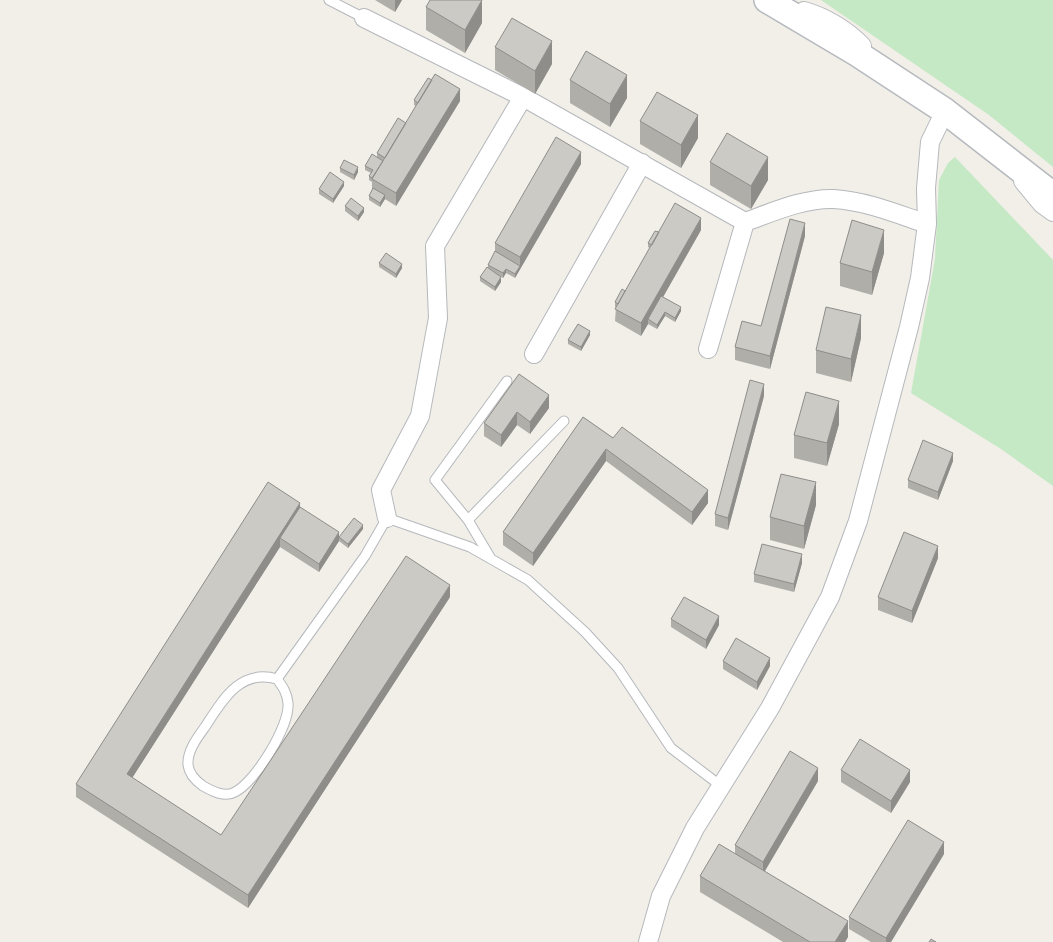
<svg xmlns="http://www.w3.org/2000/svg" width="1053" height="942" viewBox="0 0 1053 942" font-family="Inter,sans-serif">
	<rect width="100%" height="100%" fill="#f1efe8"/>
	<path fill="#c5e8c5" d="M821 0H1053V167L989 115Z
		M955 157 1053 260V486L1001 449 911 393 935 259 939 180 948 163Z"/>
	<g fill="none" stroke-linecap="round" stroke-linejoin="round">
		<g stroke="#b5b8bc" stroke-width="11">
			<path id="lane" d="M329 0 364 18
				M468 520 564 421
				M490 557 468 520 435 480 507 381
				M277 679C283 687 287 693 288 703 290 726 255 782 235 792 225 798 212 791 203 786 196 781 189 773 188 765 187 751 197 738 205 727 222 701 240 668 277 679L365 556 387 518 470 547 528 580 585 632 618 668 671 748 721 786"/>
		</g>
		<g stroke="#b5b8bc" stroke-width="20">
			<path id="street" d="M804 11C825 17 847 30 862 46
				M364 18 523 97 745 222C773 212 804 198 834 199 866 201 897 214 927 224
				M1023 181 1042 204 1053 212
				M708 349 745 222
				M534 354 642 163
				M387 518 381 490 420 416 438 318 435 246 523 97
				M648 942 661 896 695 828 770 708 830 597 858 521 909 327 920 278 927 224 926 188 930 142 945 111"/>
		</g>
		<g stroke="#b6babf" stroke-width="28">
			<path id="secondary" d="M767 0 858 54 945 111 1053 195"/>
		</g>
		<use href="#lane" stroke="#fff" stroke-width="9"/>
		<use href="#street" stroke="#fff" stroke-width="18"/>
		<use href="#secondary" stroke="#fff" stroke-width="25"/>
	</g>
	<path fill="#afaea9" d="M375 0H402L395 12Z
		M426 7 482 23 465 53 426 30Z
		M495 47 552 64 535 94 495 70Z
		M570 80 627 98 610 127 570 103Z
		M414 100 460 101 396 206 385 199 380 207 369 200V196L372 190V182L369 180V176L371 173 365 170V166L377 157V153L406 123 416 106 414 105Z
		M640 121 698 138 681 168 640 144Z
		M710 162 768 180 751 209 710 185Z
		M581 164 515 278 506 273 503 278 495 273 501 282 495 291 480 281V277L488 268V265L495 251V243Z
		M340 168 358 172 354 180 340 172Z
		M344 186 333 203 319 194V189Z
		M345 206 364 212 358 221 345 211Z
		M701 230 663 297 681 311 675 322 665 316 657 329 648 324 641 336 615 321 616 307H615V302L625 291 650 248 648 247V243L659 232Z
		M805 236 770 369 735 360V347L761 326Z
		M884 253 872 295 840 286V263Z
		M379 263 402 268 396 278 379 267Z
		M590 335 581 351 568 344V340Z
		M861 338 851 382 816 373V350Z
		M519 374 549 408 530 434 517 425 501 447 484 436V423Z
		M764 396 728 530 715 526V514Z
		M583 417 708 503 692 525 606 461 533 566 503 545V532Z
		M839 424 827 466 794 458V435Z
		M953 461 938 500 908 488V480Z
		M816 505 804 549 770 540V517Z
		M300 507 339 537 363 529 348 548 339 541 319 572 280 547 132 778 221 835 450 597 248 908 76 797V784Z
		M938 558 912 623 878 610V597Z
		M802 563 794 592 754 582V574Z
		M671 619 719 625 706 649 671 627Z
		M723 661 770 666 757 690 723 669Z
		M841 770 910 782 891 813 841 782Z
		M818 781 765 871 848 937 845 942H783L700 892V876L735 853V845Z
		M944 854 891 942H871L849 929V917Z"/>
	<path fill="#8f8d8a" d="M395 0H402L395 12Z
		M482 0V23L465 53V30Z
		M552 41V64L535 94V71Z
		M627 75V98L610 127V104Z
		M460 89V101L396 206V193Z
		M698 115V138L681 168V145Z
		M581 152V164L515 278V274L520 266V257Z
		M768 157V180L751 209V186Z
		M358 167V172L354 180V175Z
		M344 182V186L333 203V199Z
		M385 195V199L380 207V203Z
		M364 208V212L358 221V216Z
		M701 218V230L650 320 648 319V324L641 336V323Z
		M805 223V236L770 369V356Z
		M884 230V253L872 295V272Z
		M402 264V268L396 278V274Z
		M506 269V273L503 278V273Z
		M501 277V282L495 291V287Z
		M681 307V311L675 322V318Z
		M665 312V316L657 329V325Z
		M861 315V338L851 382V359Z
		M590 331V335L581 351V347Z
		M764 384V396L728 530V518Z
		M549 395V408L530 434V422Z
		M839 401V424L827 466V443Z
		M517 412V425L501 447V435Z
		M606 449V461L533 566V553Z
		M953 453V461L938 500V492Z
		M816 482V505L804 549V526Z
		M708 490V503L692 525V512Z
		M300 503V515L280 538V547L127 786V774Z
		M363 525V529L348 548V544Z
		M339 532V541L319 572V564Z
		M938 546V558L912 623V611Z
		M802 554V563L794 592V584Z
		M450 585V597L248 908V895Z
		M719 616V625L706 649V640Z
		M770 658V666L757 690V682Z
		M818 768V781L763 874V862Z
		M910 770V782L891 813V801Z
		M944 842V854L891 942H886V938Z
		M848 921V937L845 942H835Z"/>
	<path fill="#cccac5" stroke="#8f8d8a" d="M430 0H482L465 30 426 7Z
		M512 18 552 41 535 71 495 47Z
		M586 51 627 75 610 104 570 80Z
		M435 74 460 89 396 193 372 179Z
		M428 78 432 80 418 103 414 100Z
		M657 92 698 115 681 145 640 121Z
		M398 118 406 123 385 158 377 153Z
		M727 133 768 157 751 186 710 162Z
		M556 137 581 152 520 257 495 243Z
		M372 154 383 161 372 178 369 176 373 170 365 166Z
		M344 160 358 167 354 175 340 168Z
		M330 172 344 182 333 199 319 189Z
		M373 188 385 195 380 203 369 196Z
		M351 198 364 208 358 216 345 206Z
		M675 203 701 218 641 323 615 309Z
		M790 219 805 223 770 356 735 347 742 321 761 326Z
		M852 220 884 230 872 272 840 263Z
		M655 231 659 232 652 245 648 243Z
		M495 251 520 266 515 274 506 269 503 273 488 265Z
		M386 253 402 264 396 274 379 263Z
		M487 267 501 277 495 287 480 277Z
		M622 289 625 291 618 304 615 302Z
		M661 296 681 307 675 318 665 312 657 325 648 319Z
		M826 307 861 315 851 359 816 350Z
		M578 324 590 331 581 347 568 340Z
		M519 374 549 395 530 422 517 412 501 435 484 423Z
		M750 380 764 384 728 518 715 514Z
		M806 392 839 401 827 443 794 435Z
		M583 417 613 438 622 427 708 490 692 512 606 449 533 553 503 532Z
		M923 440 953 453 938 492 908 480Z
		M781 474 816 482 804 526 770 517Z
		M268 482 300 503 127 774 221 835 406 556 450 585 248 895 76 784Z
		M300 507 339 532 319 564 280 538Z
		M354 518 363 525 348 544 339 537Z
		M904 532 938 546 912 611 878 597Z
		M762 544 802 554 794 584 754 574Z
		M684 597 719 616 706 640 671 619Z
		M736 638 770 658 757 682 723 661Z
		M860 739 910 770 891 801 841 770Z
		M790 751 818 768 763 862 735 845Z
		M908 820 944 842 886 938 849 917Z
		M719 844 848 921 835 942H810L700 876Z
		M931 939 936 942H929Z"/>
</svg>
